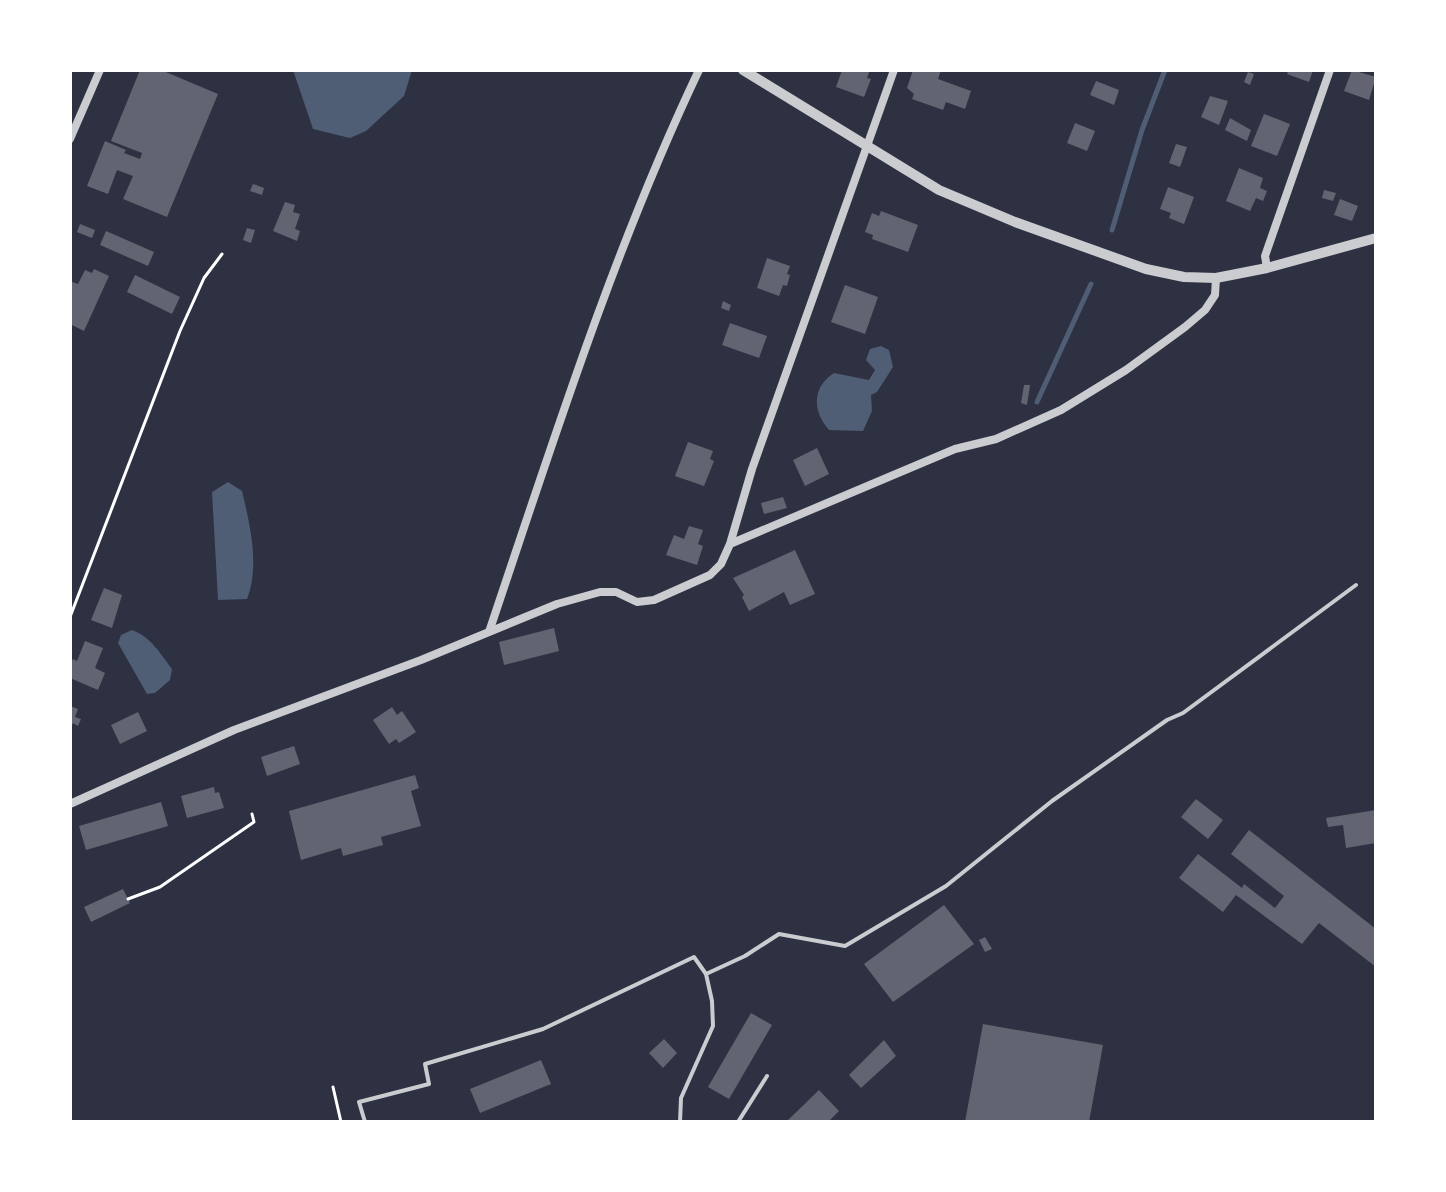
<svg xmlns="http://www.w3.org/2000/svg" width="1446" height="1192" viewBox="0 0 1446 1192" font-family="'Noto Sans',sans-serif">
	<rect width="100%" height="100%" fill="#2d3142"/>
	<path fill="#4f5d75" d="M293 70H412L404 96 366 131 350 138 313 129Z
		M881 346 889 350 893 367 877 392 871 395 872 411 863 431 829 430C812 411 812 387 834 373L869 380 875 370 866 360 870 349Z
		M228 482 242 491C250 525 260 566 247 599L218 600 212 492Z
		M132 630C151 637 160 653 172 669L170 680 155 693 147 694 118 643 121 635Z"/>
	<g fill="none" stroke-linecap="round" stroke-linejoin="round">
		<path stroke="#4f5d75" stroke-width="5" d="M1112 230 1142 130 1165 70
			M1037 402 1091 284"/>
	</g>
	<path fill="#626471" d="M140 70H161L218 94 167 217 123 199 133 176 117 170 108 194 87 186 105 141 126 150 124 153 140 159 142 153 111 141Z
		M842 70H870L867 78 871 79 864 97 836 87Z
		M913 70H941L938 79 971 91 965 109 946 102 943 110 912 99 914 94 907 88Z
		M1289 70H1313L1309 82 1287 74Z
		M1352 70 1376 77 1369 100 1344 91Z
		M1248 72 1254 74 1250 85 1244 82Z
		M1096 81 1119 90 1114 105 1090 95Z
		M1210 96 1228 101 1219 125 1201 117Z
		M1264 114 1290 124 1277 156 1251 146Z
		M1230 118 1251 130 1247 141 1225 130Z
		M1075 123 1095 131 1087 151 1067 143Z
		M1176 144 1187 147 1180 167 1169 163Z
		M1239 168 1263 178 1260 188 1267 191 1263 201 1256 198 1250 211 1226 201Z
		M253 184 264 188 262 195 250 191Z
		M1168 187 1194 197 1184 224 1169 218 1171 213 1160 209Z
		M1324 190 1336 193 1333 201 1322 198Z
		M1340 199 1358 206 1352 221 1334 215Z
		M285 202 295 205 293 212 300 214 295 229 300 231 297 241 273 231Z
		M881 211 918 225 908 252 872 239 873 235 865 232 872 213 879 216Z
		M80 224 95 230 92 238 77 232Z
		M247 228 255 230 251 243 243 240Z
		M106 231 154 252 148 266 100 245Z
		M767 258 790 266 787 274 790 275 787 286 783 285 779 296 757 288Z
		M94 269 109 276 84 331 70 324V281L78 284 85 270 92 273Z
		M135 275 180 297 172 314 127 292Z
		M845 285 878 297 865 334 831 322Z
		M723 301 731 305 729 311 721 308Z
		M730 323 767 336 759 358 722 345Z
		M1024 385H1030L1027 405 1021 403Z
		M688 442 713 451 710 459 714 461 704 486 675 476Z
		M817 448 829 474 805 486 793 460Z
		M783 497 787 508 764 514 761 503Z
		M689 526 703 530 698 544 703 546 697 565 666 555 674 535 684 539Z
		M795 550 815 594 790 605 784 592 749 611 742 597 744 595 733 578Z
		M104 588 122 595 112 628 91 620Z
		M554 628 559 651 504 665 499 642Z
		M85 641 103 648 95 668 105 673 98 690 70 678V666L73 659 77 661Z
		M70 706 78 709 75 717 81 719 78 726 73 723 70 730Z
		M392 707 397 715 402 711 416 732 399 743 396 739 389 744 373 720Z
		M138 712 147 731 120 744 111 725Z
		M294 746 300 764 267 776 261 757Z
		M415 775 419 788 411 791 421 826 381 837 383 845 343 856 341 848 301 860 289 811Z
		M214 787 215 793 219 792 224 808 187 818 181 796Z
		M1196 799 1223 820 1208 839 1181 817Z
		M161 802 168 826 86 850 79 826Z
		M1376 810V843L1346 848 1343 825 1328 827 1326 818Z
		M1249 830 1376 929V967L1319 923 1302 944 1236 895 1223 912 1179 878 1198 854 1242 888 1244 884 1275 908 1284 896 1231 854Z
		M123 889 130 903 91 922 84 907Z
		M944 905 974 944 893 1002 864 964Z
		M985 937 992 949 985 952 979 940Z
		M751 1013 772 1025 729 1099 708 1087Z
		M983 1024 1103 1045 1089 1122H965Z
		M664 1039 677 1053 663 1068 649 1053Z
		M884 1040 896 1056 861 1088 849 1075Z
		M541 1060 551 1084 480 1113 470 1089Z
		M819 1090 839 1111 828 1122H786Z"/>
	<g fill="none" stroke-linecap="round" stroke-linejoin="round">
		<path stroke="#fff" stroke-width="3" d="M70 617 180 331 204 278 222 254
			M128 899 160 887 254 822 252 814
			M333 1087 341 1122"/>
		<path stroke="#caccd0" stroke-width="4" d="M706 974 745 956 779 934 845 946 946 886 1052 801 1167 720 1183 713 1356 585
			M365 1122 359 1102 429 1084 425 1064 543 1029 694 957 706 974 712 1001 713 1026 681 1098 680 1122
			M738 1122 767 1076"/>
		<path stroke="#caccd0" stroke-width="8" d="M70 139 100 70
			M1267 268 1265 256 1330 70
			M730 544 752 469 894 70
			M489 632C553 442 613 251 699 70
			M70 804 234 730 421 660 557 604 600 592H616L637 602 654 600 710 575 721 564 730 544 955 449 996 439 1061 410 1126 370 1185 327 1205 310 1215 295 1216 278"/>
		<path stroke="#caccd0" stroke-width="10" d="M743 70 939 190 1015 222 1146 269 1184 277 1216 278 1267 268 1376 238"/>
	</g>
	<rect width="1446" height="1192" fill="none" stroke="#ffffff" stroke-width="144"/>
</svg>
